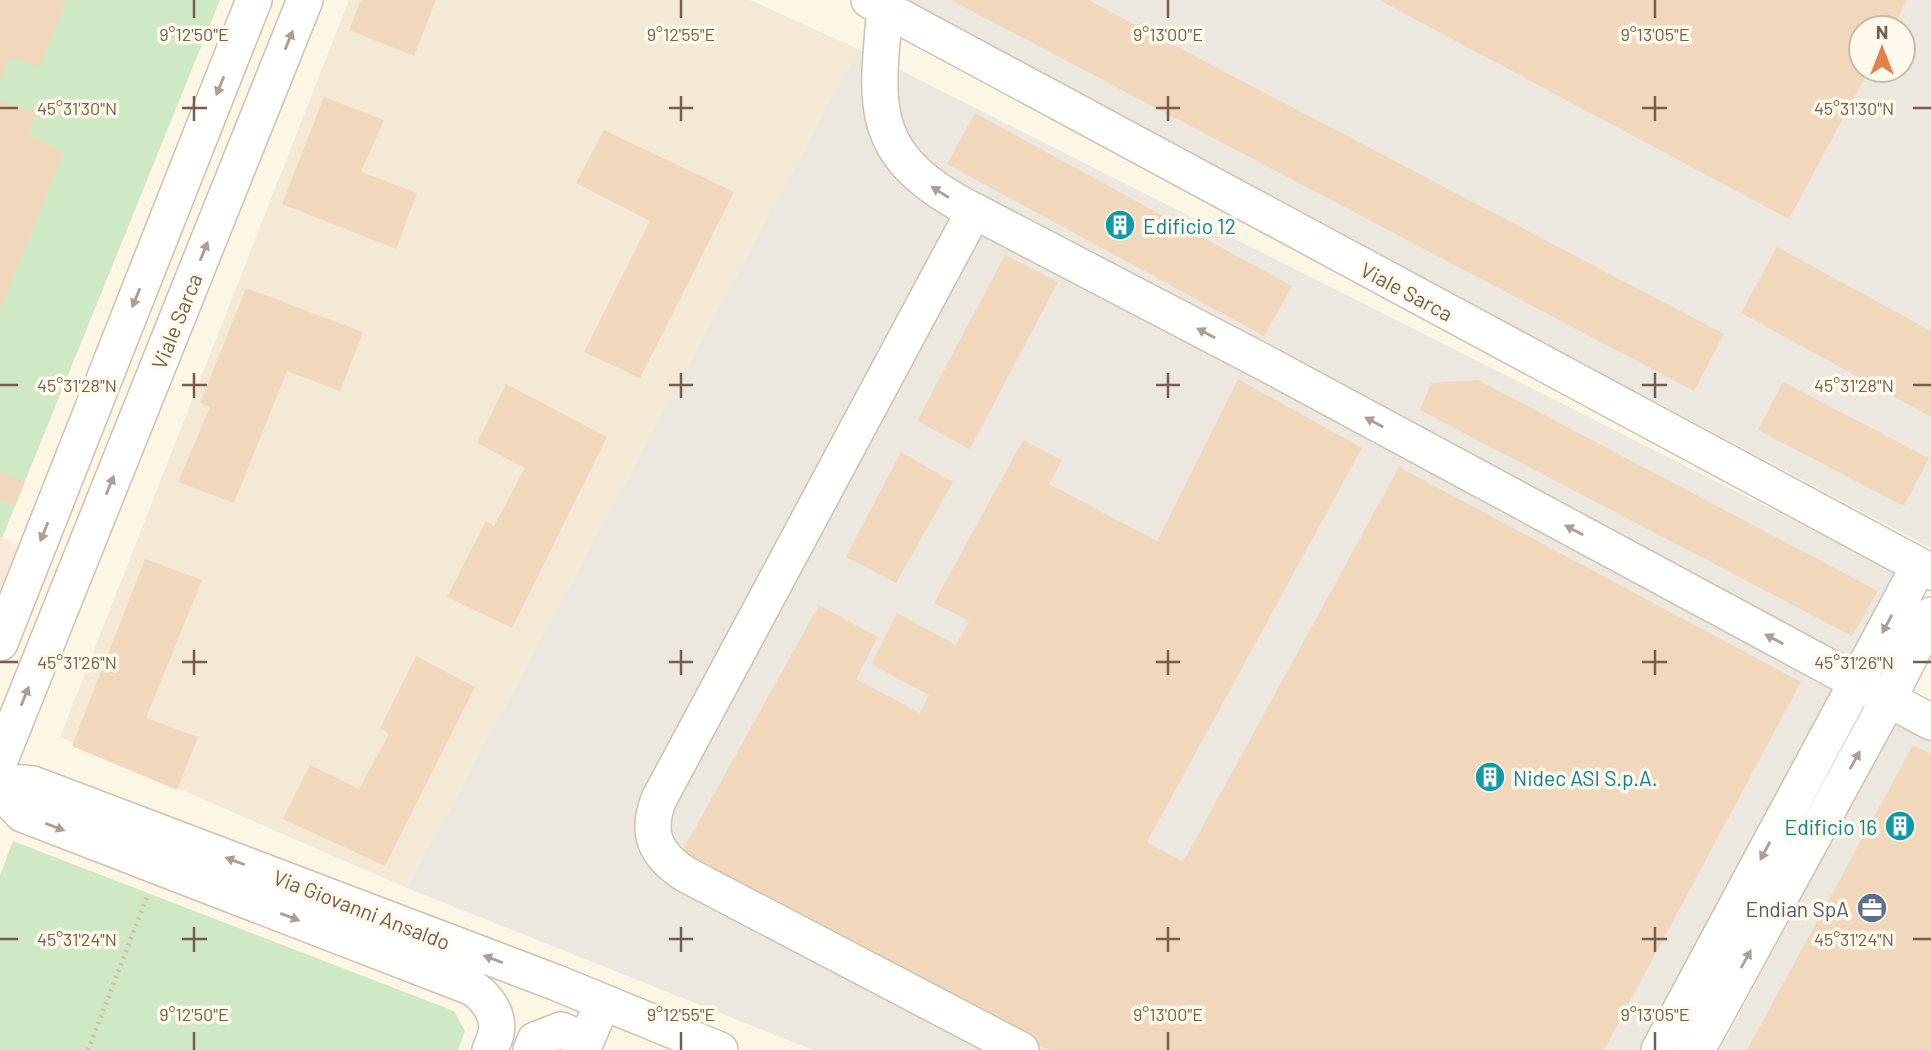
<svg xmlns="http://www.w3.org/2000/svg" width="1931" height="1050" viewBox="0 0 1931 1050" font-family="Barlow,sans-serif">
	<rect width="100%" height="100%" fill="#fcf6e5"/>
	<path fill="#f3e9d4" d="M349 0H750L858 49 407 888 60 737Z"/>
	<path fill="#fce8d9" d="M0 537 26 549 0 613Z"/>
	<path fill="#ece7df" fill-rule="evenodd" d="M900 0H1931V548ZM1861 28H1903V70H1861Z
		M858 49 1906 577 1643 1050H813L407 888Z
		M1899 716 1931 733V1050H1720Z"/>
	<path fill="#cfe9c4" d="M0 0H220L2 538 0 537Z
		M13 841 454 1011 465 1031 458 1050H0V875Z"/>
	<path fill="#f1d8bd" d="M0 0H66L40 67 10 57 0 82Z
		M361 0H436L414 56 349 30Z
		M951 0H1088L1724 334 1694 391Z
		M1379 0H1907L1892 28H1861V70H1869L1789 219Z
		M324 97 384 120 361 172 417 193 396 249 282 204Z
		M0 100 36 114 28 134 64 152 0 310Z
		M975 113 1292 286 1264 336 947 164Z
		M604 130 734 192 640 378 584 352 650 221 576 183Z
		M1777 247 1931 331V417L1741 313Z
		M1005 255 1058 282 970 449 917 421Z
		M246 288 363 332 340 391 287 371 234 503 178 482 210 407 200 403Z
		M1238 379 1362 448 1147 842 1183 862 1399 467 1801 682 1604 1050H1049L810 921 679 857 819 605 878 637 856 679 920 713 929 695 871 664 897 613 956 645 969 621 934 603 1023 440 1062 460 1049 484 1157 541Z
		M1478 380 1878 591 1852 636 1420 410 1431 383Z
		M1783 382 1929 458 1904 506 1758 430Z
		M506 384 607 437 512 628 447 597 486 521 494 526 525 468 477 443Z
		M901 452 953 482 896 583 846 557Z
		M0 472 25 482 15 506 0 500Z
		M145 559 202 580 146 718 198 737 177 790 72 746Z
		M416 656 475 687 385 866 283 819 310 765 359 789 389 734 380 728Z
		M1913 745 1931 754V1050H1747Z"/>
	<g fill="none" stroke-linecap="round" stroke-linejoin="round">
		<g stroke="#cfc1af" stroke-width="38">
			<path id="minor" d="M869 0 1931 572
				M885 8C877 100 866 150 957 202L1267 364 1931 722
				M974 211 659 799C645 834 656 855 685 874L1021 1050
				M0 643 254 0
				M0 760 305 0
				M0 781 33 784 557 983 720 1050
				M0 790 22 814 473 988C487 998 500 1015 496 1033 495 1039 492 1045 490 1050
				M531 1050 535 1040 561 1030 586 1041 603 1002
				M1659 1050 1919 566
				M1697 1050 1888 700 1931 615"/>
		</g>
		<path stroke="#d6bba0" stroke-width="4.5" stroke-dasharray="2 5" stroke-linecap="butt" d="M88 1050 148 894"/>
		<use href="#minor" stroke="#fff" stroke-width="35"/>
	</g>
	<defs><path id="oneway-solid" d="M-6-.8H1V-3.2L6.5 0L1 3.2V.8H-6Z" transform="scale(1.75)"/></defs>
	<g fill="#ac9e93">
		<use href="#oneway-solid" transform="translate(289 40) rotate(-68)"/>
		<use href="#oneway-solid" transform="translate(220 86) rotate(112)"/>
		<use href="#oneway-solid" transform="translate(940 192) rotate(-148)"/>
		<use href="#oneway-solid" transform="translate(204 251) rotate(-68)"/>
		<use href="#oneway-solid" transform="translate(136 298) rotate(112)"/>
		<use href="#oneway-solid" transform="translate(1206 333) rotate(-152)"/>
		<use href="#oneway-solid" transform="translate(1374 422) rotate(-152)"/>
		<use href="#oneway-solid" transform="translate(110 485) rotate(-68)"/>
		<use href="#oneway-solid" transform="translate(1574 530) rotate(-152)"/>
		<use href="#oneway-solid" transform="translate(44 532) rotate(112)"/>
		<use href="#oneway-solid" transform="translate(1887 624) rotate(118)"/>
		<use href="#oneway-solid" transform="translate(1774 639) rotate(-152)"/>
		<use href="#oneway-solid" transform="translate(25 696) rotate(-68)"/>
		<use href="#oneway-solid" transform="translate(1855 760) rotate(-61)"/>
		<use href="#oneway-solid" transform="translate(55 827) rotate(21)"/>
		<use href="#oneway-solid" transform="translate(1765 851) rotate(118)"/>
		<use href="#oneway-solid" transform="translate(235 861) rotate(-159)"/>
		<use href="#oneway-solid" transform="translate(290 917) rotate(21)"/>
		<use href="#oneway-solid" transform="translate(493 959) rotate(-159)"/>
		<use href="#oneway-solid" transform="translate(1746 959) rotate(-61)"/>
	</g>
	<path fill="none" stroke="#755e4b" stroke-width="2.5" d="M194 0V18M681 0V18M1168 0V18M1655 0V18M194 96V121M681 96V121M1168 96V121M1655 96V121M0 108H18M182 108H207M669 108H693M1156 108H1180M1642 108H1667M1913 108H1931M194 373V398M681 373V398M1168 373V398M1655 373V398M0 385H18M182 385H207M669 385H693M1156 385H1180M1642 385H1667M1913 385H1931M194 650V675M681 650V675M1168 650V675M1655 650V675M0 662H18M182 662H207M669 662H693M1156 662H1180M1642 662H1667M1913 662H1931M194 927V952M681 927V952M1168 927V952M1655 927V952M0 939H18M182 939H207M669 939H693M1156 939H1180M1642 939H1667M1913 939H1931M194 1032V1050M681 1032V1050M1168 1032V1050M1655 1032V1050"/>
	<defs>
		<g id="building-disc" transform="scale(1.575)"><circle r="9.5" fill="#0f9aa8" stroke="#fff9eb"/><path d="M-4-6H4V6H1V3H-1V6H-4ZM-2.5-4.3h1.7v1.8h-1.7ZM.8-4.3h1.7v1.8H.8ZM-2.5-1h1.7V.8h-1.7ZM.8-1h1.7V.8H.8Z" fill="#fff"/></g>
		<g id="office-disc" transform="scale(1.575)"><circle r="9.5" fill="#5c6f8a" stroke="#fff9eb"/><path d="M-6-3h4V-5.5h4V-3h4V5H-6ZM-1-4.5V-3h2v-1.5ZM-6 0V1H6V0Z" fill="#fff"/></g>
	</defs>
	<g fill-rule="evenodd">
		<use href="#building-disc" x="1120" y="225"/>
		<use href="#building-disc" x="1490" y="777"/>
		<use href="#building-disc" x="1900" y="826"/>
		<use href="#office-disc" x="1872" y="908"/>
	</g>
	<g text-anchor="middle" dominant-baseline="central" stroke-width="7" stroke-linejoin="round" paint-order="stroke">
		<g font-size="21" fill="#0d838f" stroke="#fff9eb" text-anchor="start">
			<text x="1143" y="225">Edificio 12</text>
			<text x="1513" y="777">Nidec ASI S.p.A.</text>
			<text x="1877" y="826" text-anchor="end">Edificio 16</text>
		</g>
		<g font-size="21" fill="#755e4b" stroke="#fff9eb">
			<text transform="translate(1407 291) rotate(28)">Viale Sarca</text>
			<text transform="translate(176 321) rotate(-68)">Viale Sarca</text>
			<text transform="translate(362 909) rotate(21)">Via Giovanni Ansaldo</text>
		</g>
		<g font-size="21" fill="#4e5e75" stroke="#fff9eb" text-anchor="end">
			<text x="1849" y="908">Endian SpA</text>
		</g>
	</g>
	<g font-size="18" text-anchor="middle" fill="#755e4b" stroke="#fff9eb" stroke-width="7" stroke-linejoin="round" paint-order="stroke">
		<text x="194" y="41">9°12'50"E</text>
		<text x="681" y="41">9°12'55"E</text>
		<text x="1168" y="41">9°13'00"E</text>
		<text x="1655" y="41">9°13'05"E</text>
		<text x="77" y="115">45°31'30"N</text>
		<text x="1854" y="115">45°31'30"N</text>
		<text x="77" y="392">45°31'28"N</text>
		<text x="1854" y="392">45°31'28"N</text>
		<text x="77" y="669">45°31'26"N</text>
		<text x="1854" y="669">45°31'26"N</text>
		<text x="77" y="946">45°31'24"N</text>
		<text x="1854" y="946">45°31'24"N</text>
		<text x="194" y="1021">9°12'50"E</text>
		<text x="681" y="1021">9°12'55"E</text>
		<text x="1168" y="1021">9°13'00"E</text>
		<text x="1655" y="1021">9°13'05"E</text>
	</g>
	<g transform="translate(1882 49)"><circle r="33" fill="#fff9eb" stroke="#c8bbab" stroke-width="2"/>
	<path d="M0-5L12 26L0 18L-12 26Z" fill="#e4804c"/>
	<text y="-10" font-size="19" font-weight="bold" text-anchor="middle" fill="#755e4b">N</text>
	</g>
</svg>
